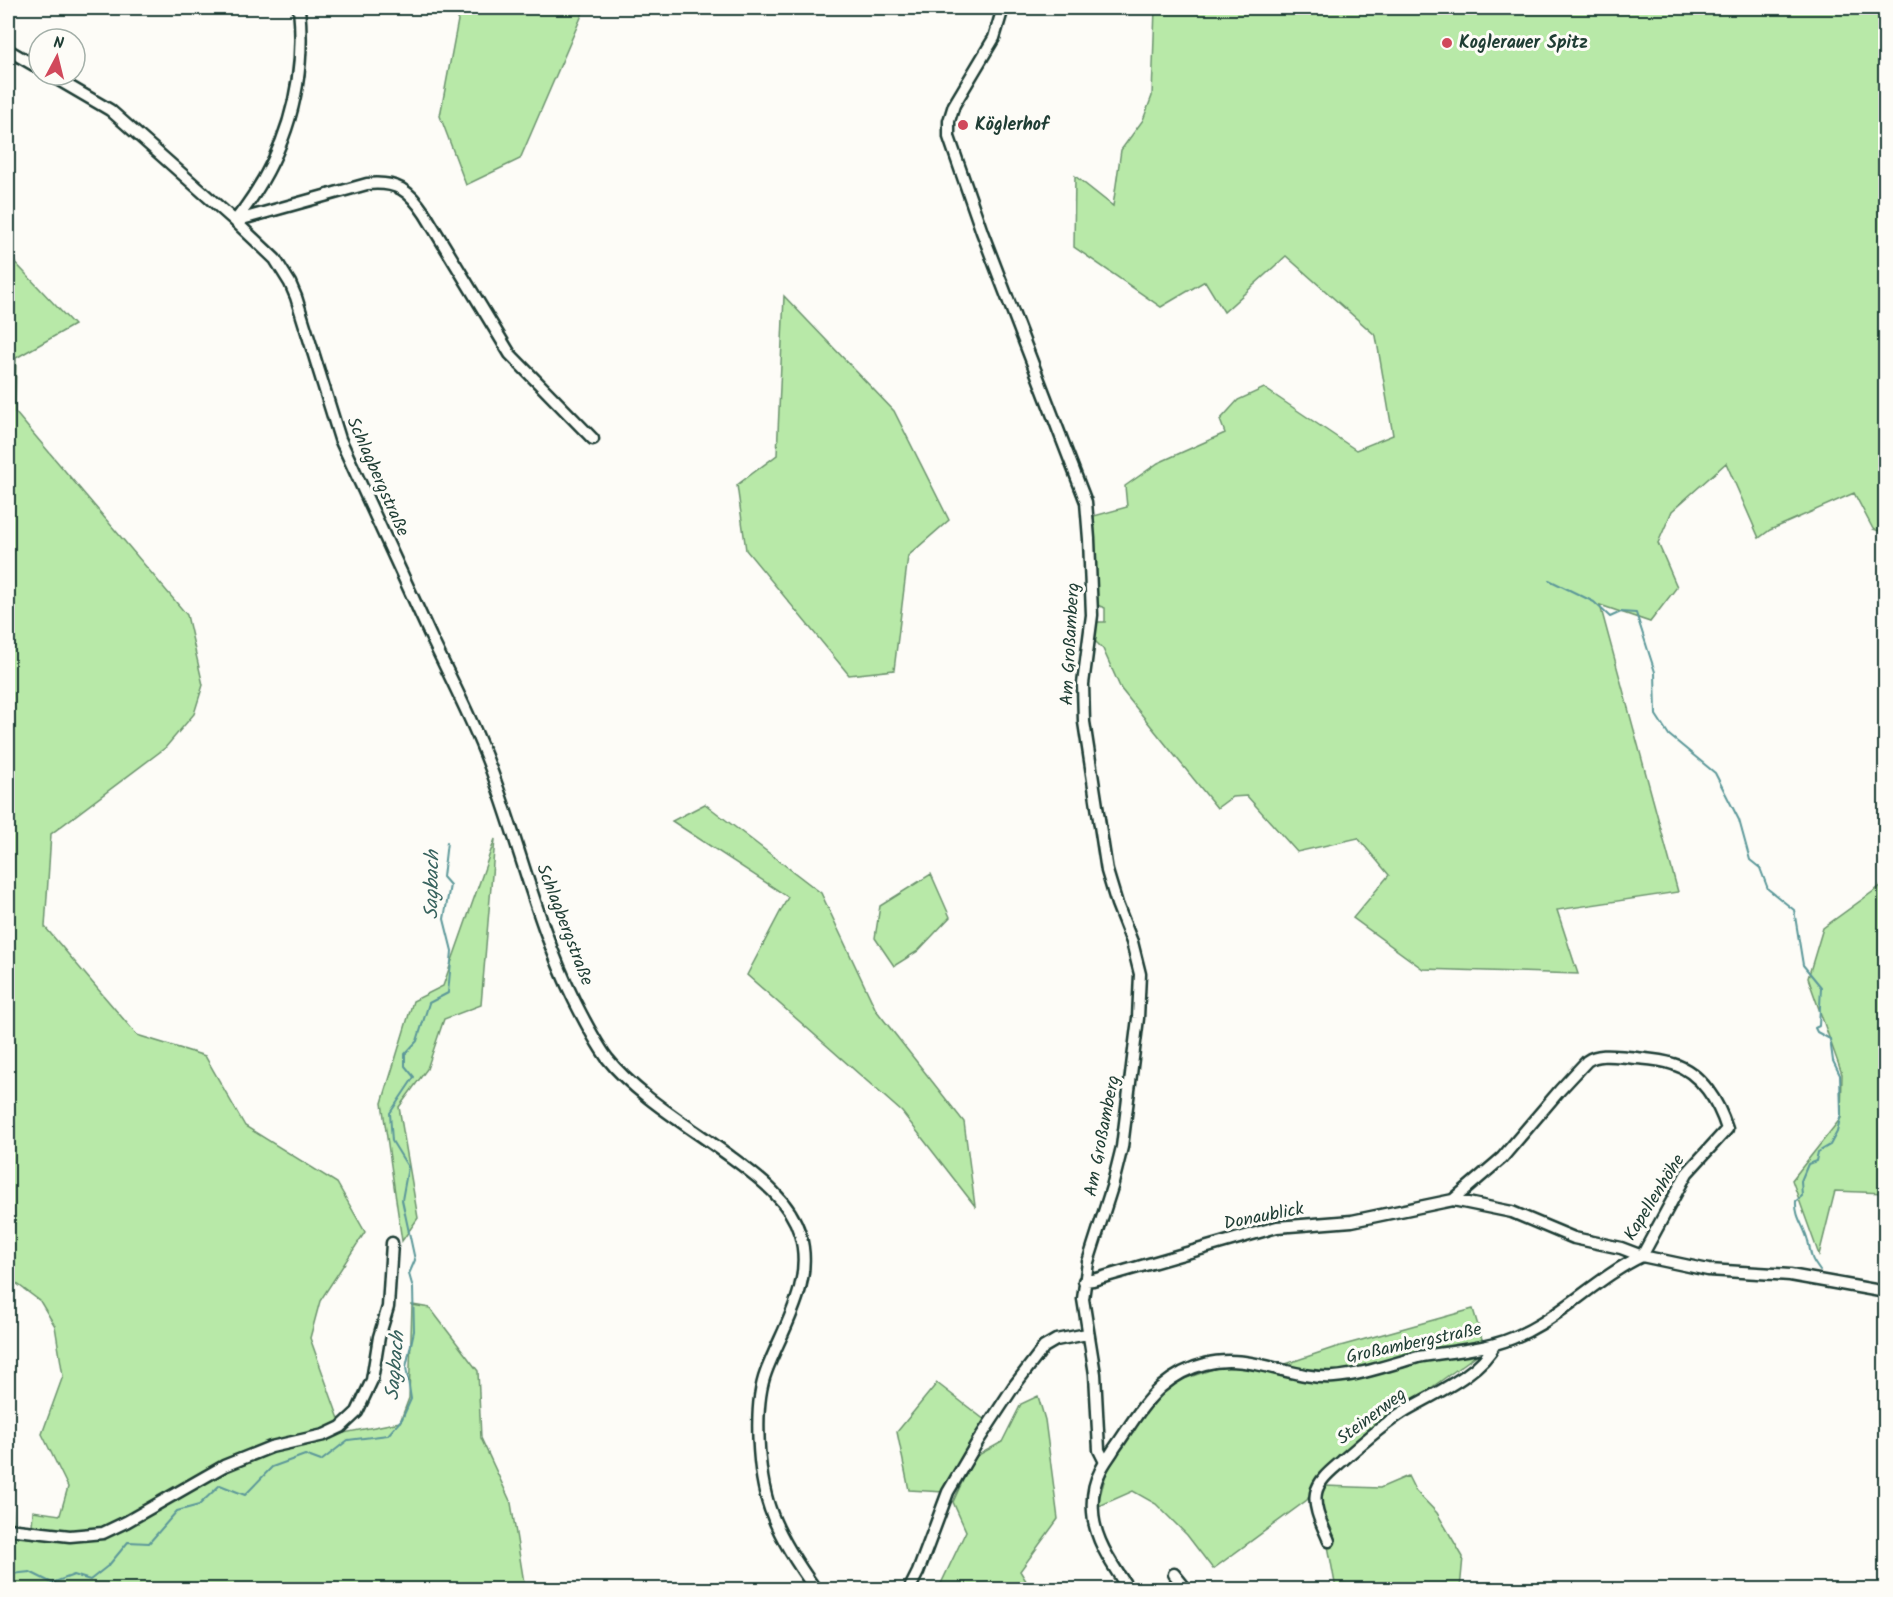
<svg xmlns="http://www.w3.org/2000/svg" width="1893" height="1597" viewBox="0 0 1893 1597" font-family="Kalam,sans-serif">
	<rect width="100%" height="100%" fill="#fdfcf7"/>
	<filter id="ink" filterUnits="userSpaceOnUse"><feTurbulence type="fractalNoise" baseFrequency=".0167" numOctaves="2"/><feDisplacementMap in="SourceGraphic" scale="12" xChannelSelector="R" yChannelSelector="G"/><feConvolveMatrix kernelMatrix="1 2 1 2 8 2 1 2 1" color-interpolation-filters="sRGB"/></filter>
	<g filter="url(#ink)">
		<path fill="#b8e9a8" stroke="#6c936e" stroke-width="1.5" d="M454 8H585L520 159 466 185 440 116 459 15Z
			M1155 8H1885V533L1873 529 1854 493 1770 530 1759 538 1726 463 1672 511 1658 543 1677 587 1650 622 1600 605 1678 892 1557 910 1578 974 1423 969 1353 918 1389 875 1358 838 1297 852 1247 796 1232 797 1217 808 1121 689 1103 649 1095 641 1096 622H1105V608L1097 605 1094 516 1127 507 1125 486 1158 463 1225 433 1220 420 1238 400 1264 388 1356 450 1393 435 1376 336 1286 256 1224 312 1205 281 1161 307 1074 247 1075 176 1113 206 1121 150 1143 120 1152 96Z
			M8 255 74 325 16 358 15 412 187 615 203 685 194 714 165 748 51 834 45 927 137 1035 205 1056 245 1126 337 1183 365 1232 320 1301 310 1338 344 1433 400 1422 409 1398 412 1305 430 1308 478 1371 481 1438 511 1503 525 1589H8V1480L13 1523 32 1526 33 1511 60 1515 68 1487 42 1434 63 1376 55 1326 40 1301 8 1277Z
			M784 296 894 411 949 520 908 556 894 670 849 675 746 550 737 485 777 455Z
			M705 804 821 893 876 1010 964 1122 975 1206 902 1112 747 975 788 897 672 821Z
			M495 839 481 1005 444 1019 427 1069 399 1107 418 1218 402 1241 382 1103 413 1001 443 986Z
			M931 874 950 917 918 951 894 966 875 938 880 906Z
			M1885 883V1193L1835 1191 1819 1255 1792 1180 1841 1118 1842 1074 1808 978 1823 928Z
			M1473 1309 1485 1349 1363 1437 1325 1471 1321 1472 1307 1500 1213 1569 1187 1535 1156 1504 1133 1491 1097 1507 1106 1474 1128 1436 1162 1392 1178 1381 1216 1368 1237 1366 1265 1371 1333 1348Z
			M937 1383 986 1421 944 1492 909 1490 897 1432Z
			M1038 1396 1045 1420 1058 1519 1020 1571 1031 1589 938 1590 966 1531 953 1502 973 1458 1002 1442 1021 1404Z
			M1408 1476 1415 1490 1437 1513 1463 1557 1460 1589H1336L1319 1497 1325 1486 1380 1488Z"/>
		<g fill="none" stroke-linecap="round" stroke-linejoin="round">
			<path stroke="#5c9899" stroke-width="2" d="M1549 580 1594 602 1610 617 1621 612 1636 613 1655 672 1656 715 1669 735 1715 773 1739 820 1750 860 1760 868 1768 889 1794 910 1803 965 1821 987 1819 1026 1815 1028 1817 1032 1830 1039 1833 1061 1840 1075 1841 1114 1837 1132 1830 1145 1818 1152 1816 1161 1808 1164 1801 1181 1802 1196 1796 1201C1795 1218 1804 1225 1808 1241 1812 1257 1809 1256 1820 1271
				M8 1583 11 1574 30 1572 52 1583 74 1575 90 1580 109 1565 128 1542 149 1543 177 1511 199 1505 220 1485 245 1495 272 1467 305 1455 321 1461 348 1440 388 1435 402 1419 411 1399 406 1367 414 1331 413 1288 409 1274 415 1260 402 1200 408 1167 392 1141 390 1113 414 1077 405 1066V1054L417 1041 429 1003 448 993 452 951 444 919 450 885 443 877 447 842"/>
			<g stroke="#1f3d34" stroke-width="15">
				<path id="minor" d="M1003 8 994 38 954 105 949 121V137L982 232 1086 502 1089 539 1092 615 1083 684 1084 722 1107 871 1117 904 1132 942 1140 974 1138 1018 1122 1147 1112 1187 1088 1262 1083 1299 1095 1374 1099 1450 1105 1462
					M8 50 39 68
					M50 75 110 110 235 221 275 259 290 283 296 297 340 439C371 505 401 571 431 637 451 679 473 721 489 764 519 842 537 925 574 1000 584 1020 594 1040 607 1058 637 1096 692 1128 731 1157 758 1177 790 1200 800 1234 815 1283 782 1329 766 1372 753 1406 758 1475 770 1509 780 1538 798 1565 816 1590
					M235 221 367 184C397 181 409 190 425 214L510 354 593 439
					M235 221C285 158 307 88 299 8
					M1453 1200 1512 1212 1574 1238 1621 1248 1642 1256 1708 1270 1790 1275 1886 1292
					M1084 1281 1093 1280 1277 1227 1352 1221 1453 1200 1502 1158 1560 1090 1587 1061C1598 1053 1615 1056 1627 1057 1643 1059 1659 1059 1673 1064 1701 1072 1719 1103 1727 1129L1687 1173 1642 1256
					M8 1529 70 1536 103 1533 126 1522 224 1466 271 1447 324 1435 341 1427 357 1412 372 1380 379 1337 388 1307 392 1243
					M1329 1541C1323 1526 1313 1509 1316 1493 1319 1479 1332 1470 1342 1461 1361 1444 1381 1426 1403 1412 1431 1395 1480 1375 1495 1344
					M1174 1574 1187 1590
					M909 1590 918 1572 948 1492 978 1441 1014 1386 1044 1347 1056 1340 1087 1334
					M1129 1590C1114 1567 1094 1540 1093 1512 1092 1499 1094 1483 1100 1472 1103 1464 1110 1456 1114 1449 1129 1428 1142 1404 1161 1387 1174 1376 1188 1368 1205 1364 1249 1352 1292 1380 1334 1377 1362 1375 1391 1364 1418 1357 1444 1352 1470 1351 1495 1344 1552 1329 1589 1281 1642 1256"/>
			</g>
			<use href="#minor" stroke="#fdfcf7" stroke-width="10"/>
		</g>
	</g>
	<g fill="#d1495b" stroke="#fdfcf7" stroke-width="2">
		<circle cx="1447" cy="43" r="6"/>
		<circle cx="963" cy="125" r="6"/>
	</g>
	<g text-anchor="middle" dominant-baseline="central" stroke-width="6" stroke-linejoin="round" paint-order="stroke">
		<g font-size="18" font-weight="bold" fill="#1f3d34" stroke="#fdfcf7" text-anchor="start">
			<text x="1459" y="43">Koglerauer Spitz</text>
			<text x="975" y="125">Köglerhof</text>
		</g>
		<g font-size="18" fill="#1f3d34" stroke="#fdfcf7">
			<text transform="translate(377 477) rotate(66)">Schlagbergstraße</text>
			<text transform="translate(1071 644) rotate(-87)">Am Großamberg</text>
			<text transform="translate(564 925) rotate(69)">Schlagbergstraße</text>
			<text transform="translate(1103 1136) rotate(-79)">Am Großamberg</text>
			<text transform="translate(1655 1198) rotate(-58)">Kapellenhöhe</text>
			<text transform="translate(1264 1217) rotate(-11)">Donaublick</text>
			<text transform="translate(1414 1344) rotate(-12)">Großambergstraße</text>
			<text transform="translate(1372 1417) rotate(-37)">Steinerweg</text>
		</g>
		<g font-size="20" font-style="italic" fill="#38635e" stroke="#fdfcf7">
			<text transform="translate(433 885) rotate(-89)">Sagbach</text>
			<text transform="translate(396 1366) rotate(-85)">Sagbach</text>
		</g>
	</g>
	<rect width="1893" height="1597" fill="none" stroke="#fdfcf7" stroke-width="30"/>
	<rect x="15" y="15" width="1863" height="1567" fill="none" stroke="#1f3d34" stroke-width="2" filter="url(#ink)"/>
	<g transform="translate(57 57) rotate(7)"><circle r="28" fill="#fdfcf7" stroke="#a4b0a9" stroke-width="1.5"/>
	<path d="M0-4.5L10 22L0 15L-10 22Z" fill="#d1495b"/>
	<text y="-9" font-size="16" font-weight="bold" text-anchor="middle" fill="#1f3d34">N</text>
	</g>
</svg>
